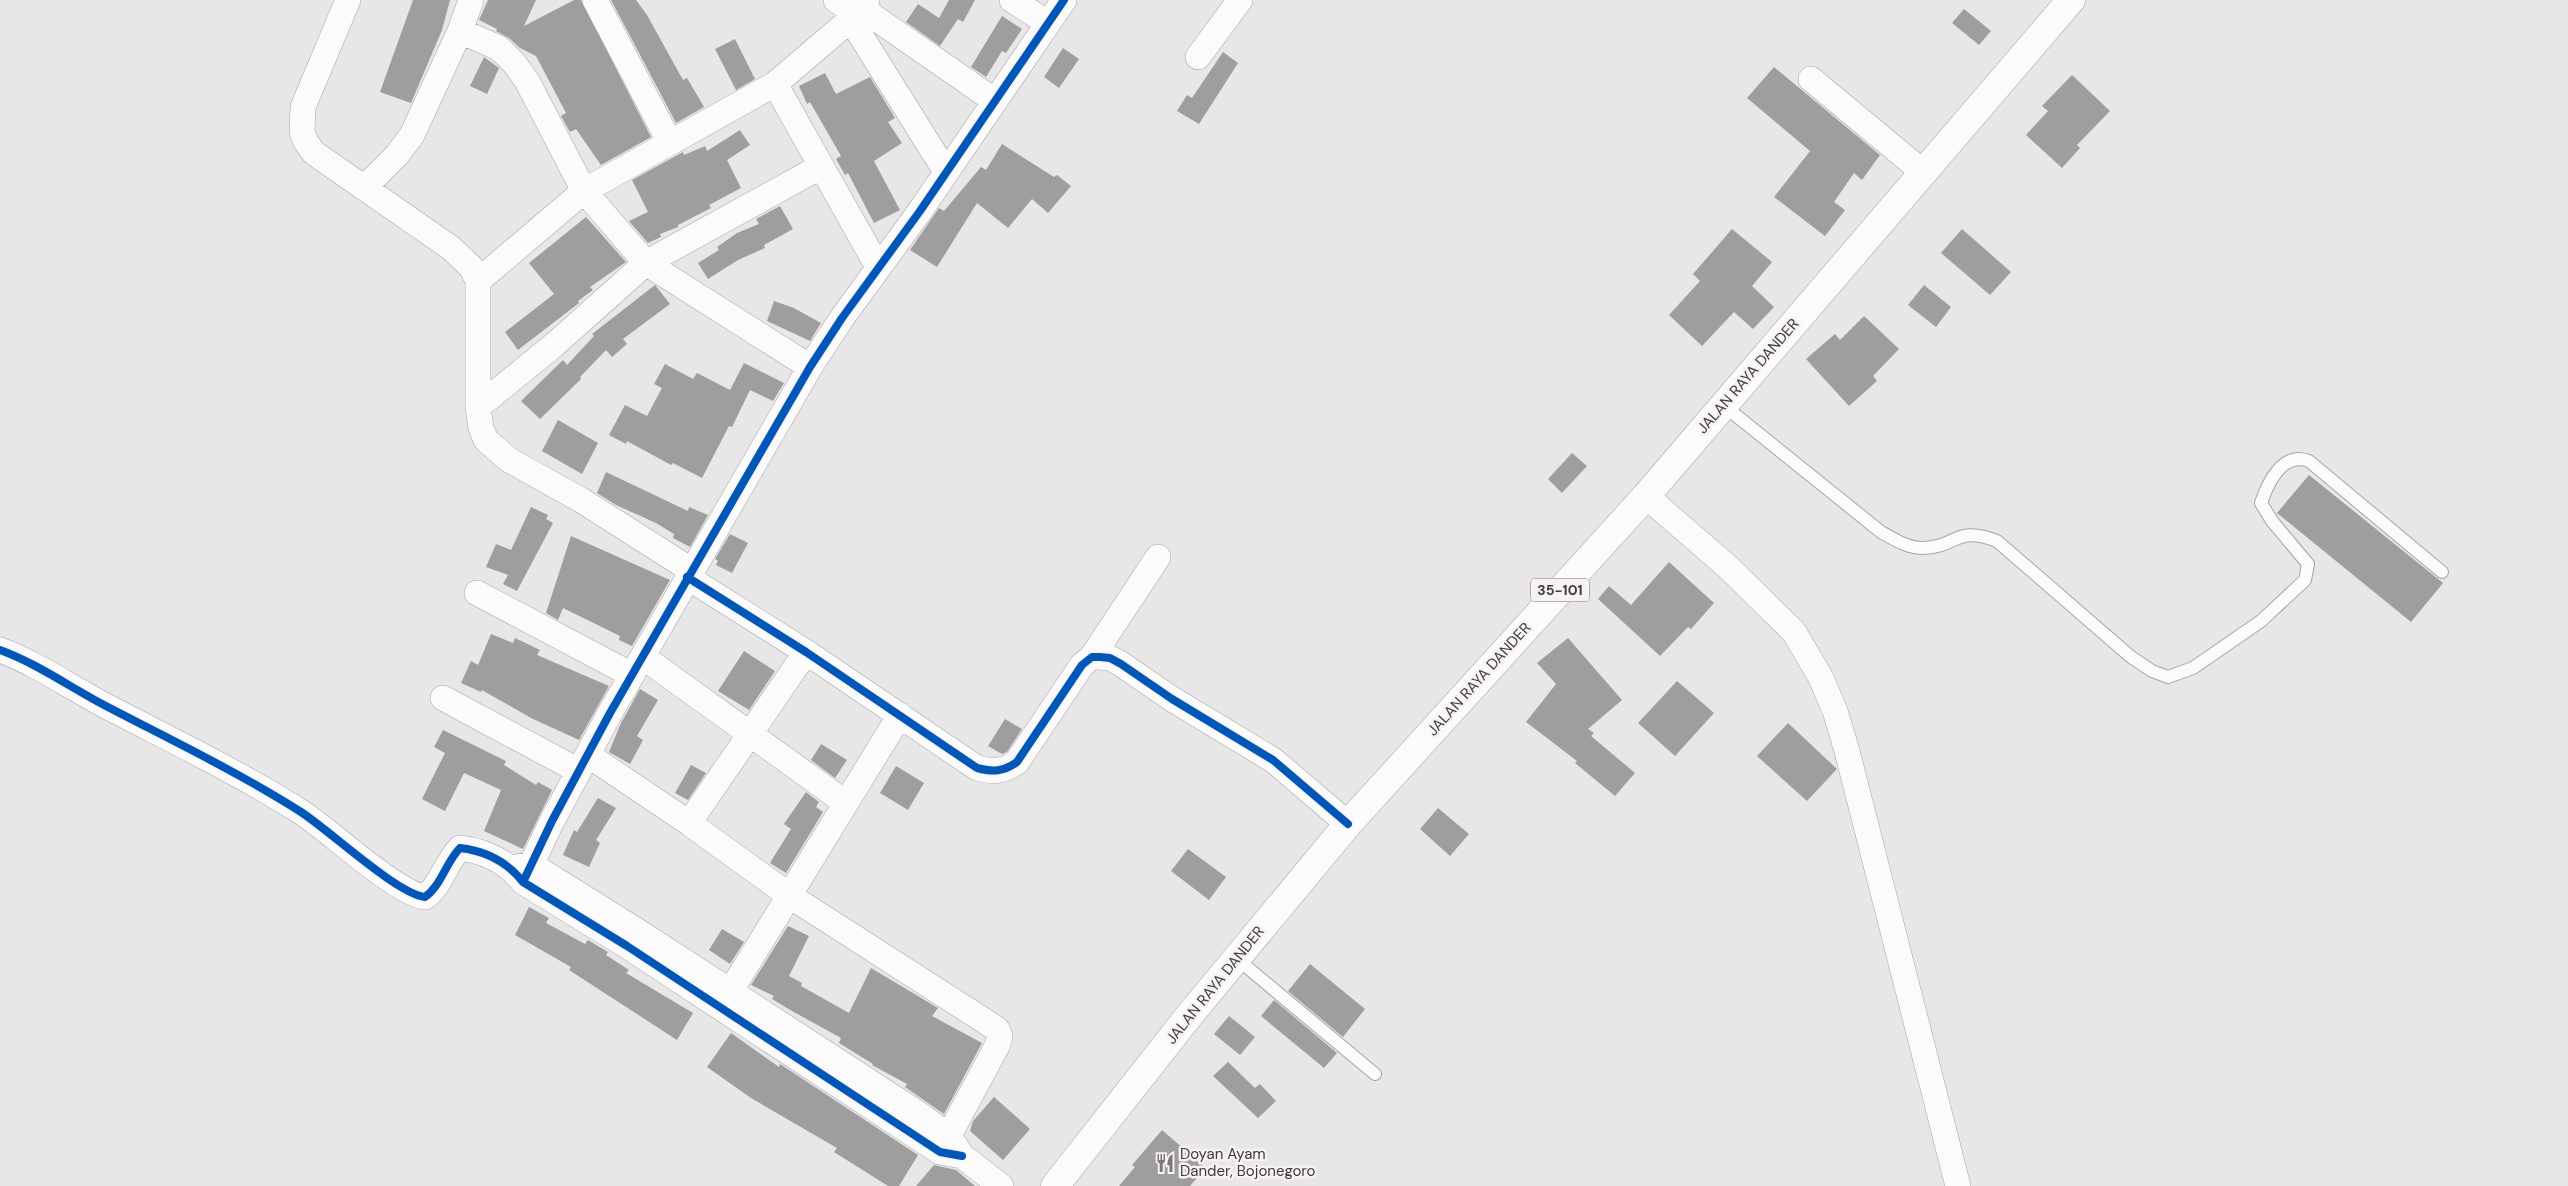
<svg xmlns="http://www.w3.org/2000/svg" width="2568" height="1186" viewBox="0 0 2568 1186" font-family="'DM Sans',sans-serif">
	<rect width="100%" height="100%" fill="#e9e6e7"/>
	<path fill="#9f9d9e" d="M413 0H450L442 30 411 103 380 92Z
		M488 0H536L524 26 574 0H581L651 137 601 165 576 129 570 132 561 116 566 113 536 56 520 48 509 38 496 31 497 29 479 20Z
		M611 0H636L647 15 683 80 687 78 704 107 676 123Z
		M949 0H975L963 22 958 19 940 46 906 22 918 4 939 18Z
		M1964 9 1991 31 1979 45 1952 23Z
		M1002 16 1022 29 1006 53 1002 51 986 77 971 67Z
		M735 39 755 79 736 90 715 49Z
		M1063 48 1079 59 1059 88 1044 77Z
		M1223 52 1238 63 1199 124 1177 111 1187 95 1192 98Z
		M484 57 499 68 487 94 470 86Z
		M1774 67 1880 155 1862 180 1854 173 1834 202 1845 210 1825 236 1774 197 1810 151 1747 98Z
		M825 73 836 94 870 77 895 118 888 122 902 143 874 161 900 210 874 223 848 173 845 175 836 159 841 156 810 102 807 104 799 86Z
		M2072 75 2110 111 2077 145 2080 148 2062 168 2026 135 2048 111 2042 106Z
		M740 130 750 145 727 160 741 188 709 205 711 208 678 225V227L660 234 661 237 648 243 629 221 648 212 632 180 683 152 684 155 705 146 707 151Z
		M1002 144 1054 177 1057 175 1071 186 1048 213 1032 199 1008 228 977 203 937 267 910 250 939 208 944 211 981 167 986 170Z
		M780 206 793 229 764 245 765 248 738 260 708 279 698 263 719 250 717 247 737 233 759 224 756 219Z
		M586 217 626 262 590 287 593 290 578 301 579 303 518 350 505 332 554 294 529 263Z
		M1732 229 1772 262 1752 286 1774 307 1753 329 1734 312 1702 346 1669 315 1700 281 1693 274Z
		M1962 229 2011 272 1990 295 1941 253Z
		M655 285 670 304 623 339 627 344 612 357 606 350 580 377 581 379 540 419 521 401 563 360 567 365 594 336 592 334Z
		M1924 285 1951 307 1936 327 1908 305Z
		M774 301 794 308 821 323 810 341 767 321Z
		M1864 316 1899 349 1873 376 1877 381 1849 406 1806 359 1835 334 1840 340Z
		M744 363 784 383 773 401 750 390 732 427 729 426 702 478 673 463 671 465 627 441 626 444 609 435 625 405 647 416 662 388 654 384 665 364 693 379 697 373 730 390Z
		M558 420 598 443 582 474 542 451Z
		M1572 453 1587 466 1562 493 1548 479Z
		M606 472 688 511 689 507 708 515 690 547 673 538 674 534 656 523 616 505 597 493Z
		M2309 475 2443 583 2411 622 2277 513Z
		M531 507 548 515 546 519 553 523 517 591 503 584 508 575 486 567 496 544 511 550Z
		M730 534 748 543 732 573 716 565 718 561 715 559Z
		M571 536 670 580 632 646 619 640 620 636 563 608 558 620 546 613Z
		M1669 562 1714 603 1691 629 1688 627 1660 656 1598 599 1609 586 1631 605Z
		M491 634 513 643 515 638 540 650 537 655 609 686 579 740 531 718 482 690 481 692 461 683 471 661 478 665Z
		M1568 638 1622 700 1588 729 1594 733 1591 736 1635 773 1615 796 1575 763 1577 761 1526 722 1556 684 1537 663Z
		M744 651 775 671 749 710 718 691Z
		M1677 681 1714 713 1675 756 1638 723Z
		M640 689 658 700 637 736 643 740 630 764 609 752 621 723Z
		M1005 719 1022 729 1007 752 1002 754 988 746Z
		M1788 723 1837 769 1807 801 1757 756Z
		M443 730 506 761 504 765 536 785 538 782 552 790 523 849 484 831 501 790 464 773 445 811 422 799 445 753 434 747Z
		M821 744 847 760 835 778 811 760Z
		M691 765 706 773 688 800 675 793Z
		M896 766 924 783 908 810 880 793Z
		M806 792 819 802 816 807 823 812 786 873 770 863 791 829 784 824Z
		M598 798 616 808 596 840 600 843 589 867 563 855 574 830 577 832Z
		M1438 808 1469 834 1450 856 1420 829Z
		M1188 849 1226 877 1209 900 1171 871Z
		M529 907 549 918 546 923 585 944 588 940 608 952 606 955 629 970 626 973 693 1013 677 1040 569 970 571 967 515 935Z
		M788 926 809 936 789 976 802 983 801 986 849 1013 871 968 938 1008 932 1016 982 1043 944 1114 905 1087 907 1084 872 1065 873 1064 839 1043 841 1038 792 1011 772 999 774 996 751 985Z
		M722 929 744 942 730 964 709 950Z
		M1310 964 1365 1009 1343 1037 1288 991Z
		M1274 1000 1337 1053 1324 1068 1261 1016Z
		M1229 1016 1255 1037 1240 1055 1214 1034Z
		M731 1033 779 1067 780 1064 918 1155 899 1186H888L834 1152 837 1148 751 1098 707 1067Z
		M1228 1062 1255 1088 1260 1084 1276 1101 1258 1118 1213 1076Z
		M994 1097 1030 1129 1003 1160 970 1131 973 1121Z
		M1162 1130 1206 1168 1190 1186H1119L1135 1167 1132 1165Z
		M934 1165 956 1170 975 1186H916Z"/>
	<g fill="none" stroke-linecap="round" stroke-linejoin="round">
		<g stroke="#a6a3a4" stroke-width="14">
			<path id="lane" d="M1723 405 1881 532C1894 539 1907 548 1923 548 1957 547 1956 525 1997 541L2131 657 2152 671 2168 677 2193 668 2261 621 2305 580 2308 564 2272 521 2261 503C2268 482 2283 451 2309 461L2442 572
				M1236 958 1375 1074"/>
		</g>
		<g stroke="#a6a3a4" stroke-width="26">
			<path id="street" d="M348 0 303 107 302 132 306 142 314 153 451 248 471 267 478 281V407L481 428 486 440 509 460 581 500 691 570
				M595 0 669 141
				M836 0 857 14
				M1012 0 1048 23
				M861 8 995 101
				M851 20 946 172
				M460 31 499 48 514 63 527 81 584 191 646 263 810 367
				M1198 57 1240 0
				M1811 79 1924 173
				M775 84 878 267
				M365 187 397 155 412 135 460 31 471 0
				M478 281 584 191 775 84 857 14 867 0
				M478 407 554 345 646 263 820 167
				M1646 496 1729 568 1794 632 1821 678 1835 711 1847 751 1958 1186
				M687 577 806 652 977 768C993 772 1003 772 1017 762L1082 665 1092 657H1100L1110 658 1121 664 1172 699 1273 760 1348 824
				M477 593 632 675
				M0 650C36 663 70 687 104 705 171 740 238 772 301 812 329 830 397 894 425 897 441 886 446 862 460 848 486 851 508 863 523 882L627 946 940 1152 962 1156
				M643 657 846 803
				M1092 657 1158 557
				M443 698 579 771
				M588 755 689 823 790 896 997 1029 1000 1037 997 1046 940 1152
				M689 823 806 652
				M516 867 532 865 636 930 922 1116 949 1136 962 1156 1001 1186
				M523 882 552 821 610 713 810 367 842 318 920 211 1064 0
				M722 1005 900 715"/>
		</g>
		<g stroke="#a6a3a4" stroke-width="29">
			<path id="primary" d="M1055 1186 1188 1017 1348 824 1646 496 2071 0"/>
		</g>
		<use href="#lane" stroke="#fcfbfb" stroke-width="12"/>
		<use href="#street" stroke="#fcfbfb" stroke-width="25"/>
		<use href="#primary" stroke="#fcfbfb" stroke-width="28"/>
		<g stroke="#f7f2f3" stroke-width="11">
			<path id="cycleway" d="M687 577 806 652 977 768C993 772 1003 772 1017 762L1082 665 1092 657H1100L1110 658 1121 664 1172 699 1273 760 1348 824
				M0 650C36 663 70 687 104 705 171 740 238 772 301 812 329 830 397 894 425 897 441 886 446 862 460 848 486 851 508 863 523 882L627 946 940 1152 962 1156
				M523 882 552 821 610 713 810 367 842 318 920 211 1064 0"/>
		</g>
		<use href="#cycleway" stroke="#0057b8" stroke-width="8"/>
	</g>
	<defs>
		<g id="restaurant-bare" transform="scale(1.5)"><path d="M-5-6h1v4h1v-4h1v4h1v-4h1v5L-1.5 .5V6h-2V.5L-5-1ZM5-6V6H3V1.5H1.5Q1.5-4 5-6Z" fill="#7a7878" stroke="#f7f2f3" stroke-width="2.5" paint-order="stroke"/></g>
	</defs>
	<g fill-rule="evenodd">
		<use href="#restaurant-bare" x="1165" y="1163"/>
	</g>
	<g text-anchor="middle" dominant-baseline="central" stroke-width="5" stroke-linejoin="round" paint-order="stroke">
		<rect fill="#f7f2f3" stroke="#767373" stroke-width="1" x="1531" y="578.5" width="58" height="23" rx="4"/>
		<g font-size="14" font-weight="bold" fill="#3e3c3c">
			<text x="1560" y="590">35-101</text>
		</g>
		<g font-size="15" fill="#3e3c3c" stroke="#f7f2f3">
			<text transform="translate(1748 376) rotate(-49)">JALAN RAYA DANDER</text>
			<text transform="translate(1479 679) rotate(-48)">JALAN RAYA DANDER</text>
			<text transform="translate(1215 985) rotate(-51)">JALAN RAYA DANDER</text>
		</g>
		<g font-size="15" fill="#3e3c3c" stroke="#f7f2f3" text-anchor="start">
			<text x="1180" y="1154">Doyan Ayam<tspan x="1180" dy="17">Dander, Bojonegoro</tspan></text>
		</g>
	</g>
</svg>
